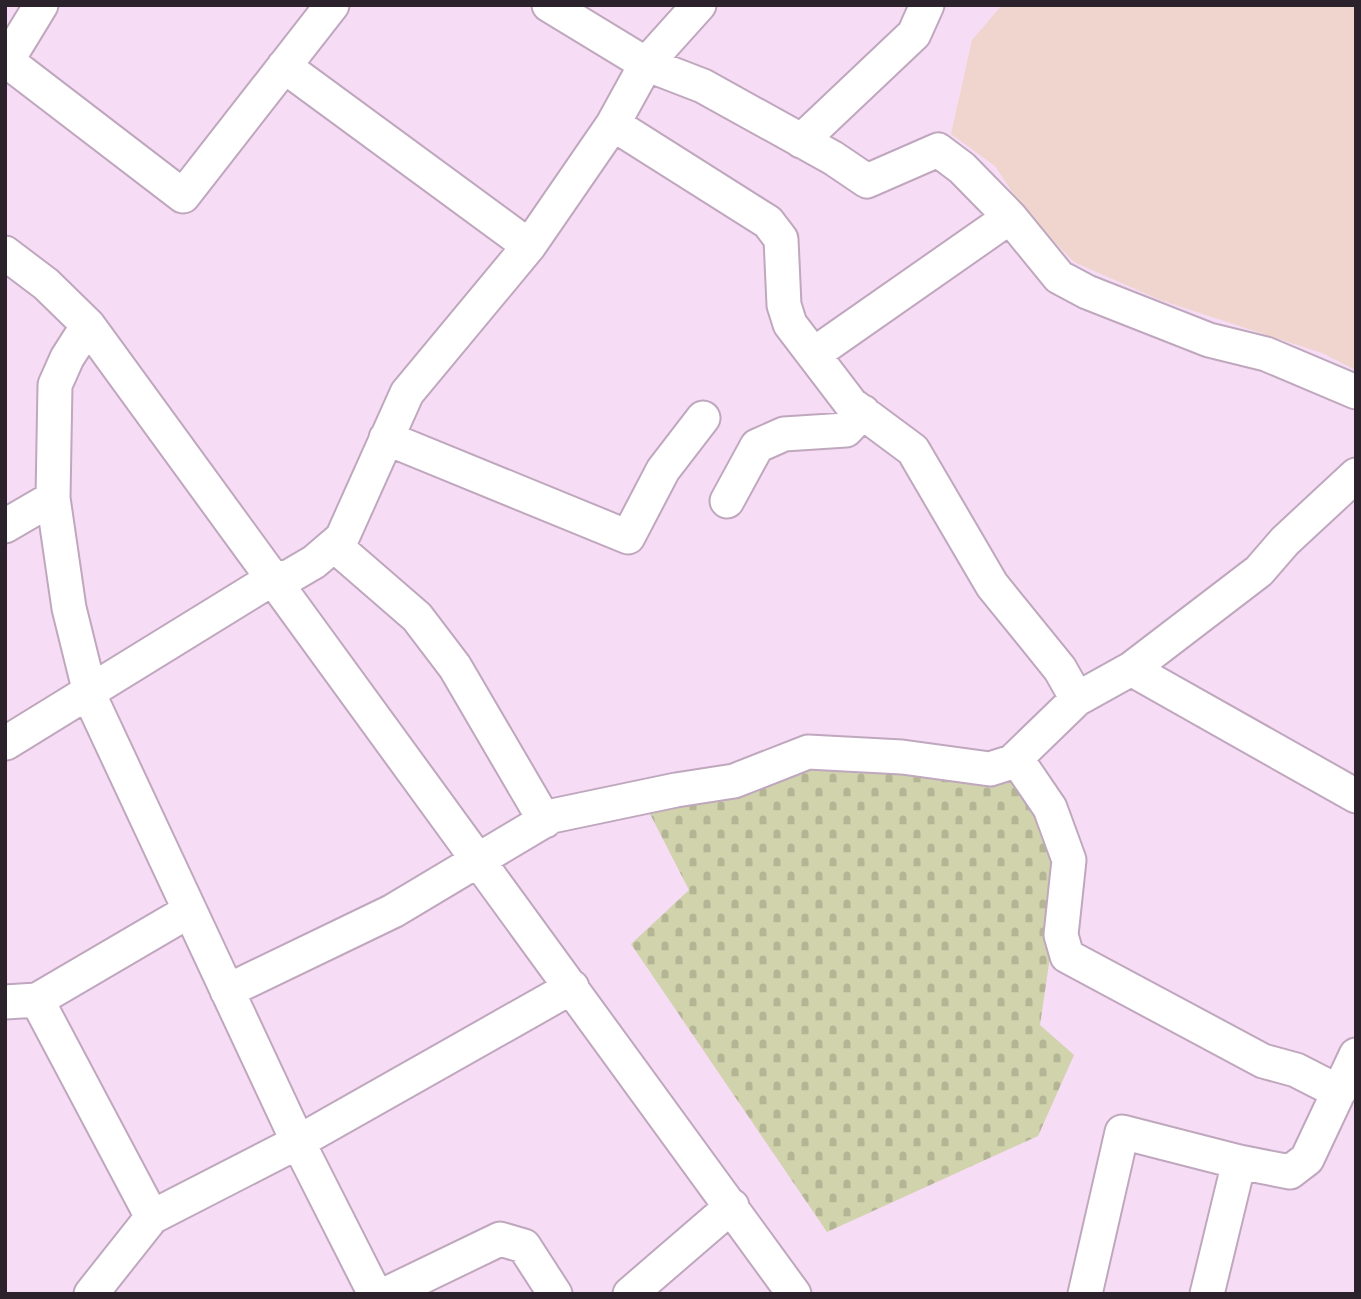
<svg xmlns="http://www.w3.org/2000/svg" width="1361" height="1299" viewBox="0 0 1361 1299" font-family="Merriweather,serif">
	<defs>
		<pattern id="cemetery-stones" width="16" height="16" patternUnits="userSpaceOnUse" patternTransform="scale(1.75)"><rect width="16" height="16" fill="#d0d3ac"/><path d="M2 7V4a2 2 0 0 1 4 0v3zM10 15v-3a2 2 0 0 1 4 0v3z" fill="#b3b594"/></pattern>
	</defs>
	<rect width="100%" height="100%" fill="#f6dcf4"/>
	<path fill="#efd5ce" d="M1002 5H1356V370L1322 353 1160 300 1074 262 1026 213 995 166 951 134 972 40Z"/>
	<path fill="url(#cemetery-stones)" d="M868 764 1017 775 1054 845 1053 936 1040 1025 1074 1055 1038 1136 827 1232 631 944 689 890 648 810 795 770Z"/>
	<g fill="none" stroke-linecap="round" stroke-linejoin="round">
		<g stroke="#bfa7be" stroke-width="37">
			<path id="minor" d="M549 5 646 64 703 86 833 158 867 181 938 150 962 168 1010 217 1059 277 1087 292 1209 340 1266 354 1356 392
				M699 5 646 64 613 124 768 222 781 239 784 305 790 324 851 404 913 450 992 585 1060 669 1077 699
				M7 61 183 196 332 5
				M5 64 41 5
				M284 66 529 246
				M801 141 914 34 927 5
				M5 253 46 284 88 325 794 1294
				M88 325 67 358 55 385 53 498 69 608 92 701 298 1142 375 1294
				M814 354 1010 217
				M386 438 628 537 663 470 703 418
				M1356 475 1285 541 1259 571 1131 669 1356 796
				M727 501 757 446 784 434 846 430 863 412
				M5 526 53 498
				M334 545 417 617 455 667 545 821
				M6 743 272 579 290 576 314 562 342 538 407 393 529 246 613 124
				M1016 758 1050 808 1069 860 1061 935 1067 956 1263 1061 1296 1070 1339 1092
				M227 991 393 911 552 816 676 790 734 781 808 752 902 757 990 769 1012 762 1077 699 1131 669
				M37 1000 152 1217
				M5 1002 37 1000 189 911
				M91 1294 152 1217 298 1142 572 987
				M386 1294 500 1239 524 1246 555 1294
				M630 1294 732 1206
				M1085 1294 1122 1132 1239 1162 1290 1172 1307 1159 1356 1055
				M1207 1294 1239 1162"/>
		</g>
		<use href="#minor" stroke="#fff" stroke-width="33"/>
	</g>
	<rect width="1361" height="1299" fill="none" stroke="#2c222b" stroke-width="14"/>
</svg>
